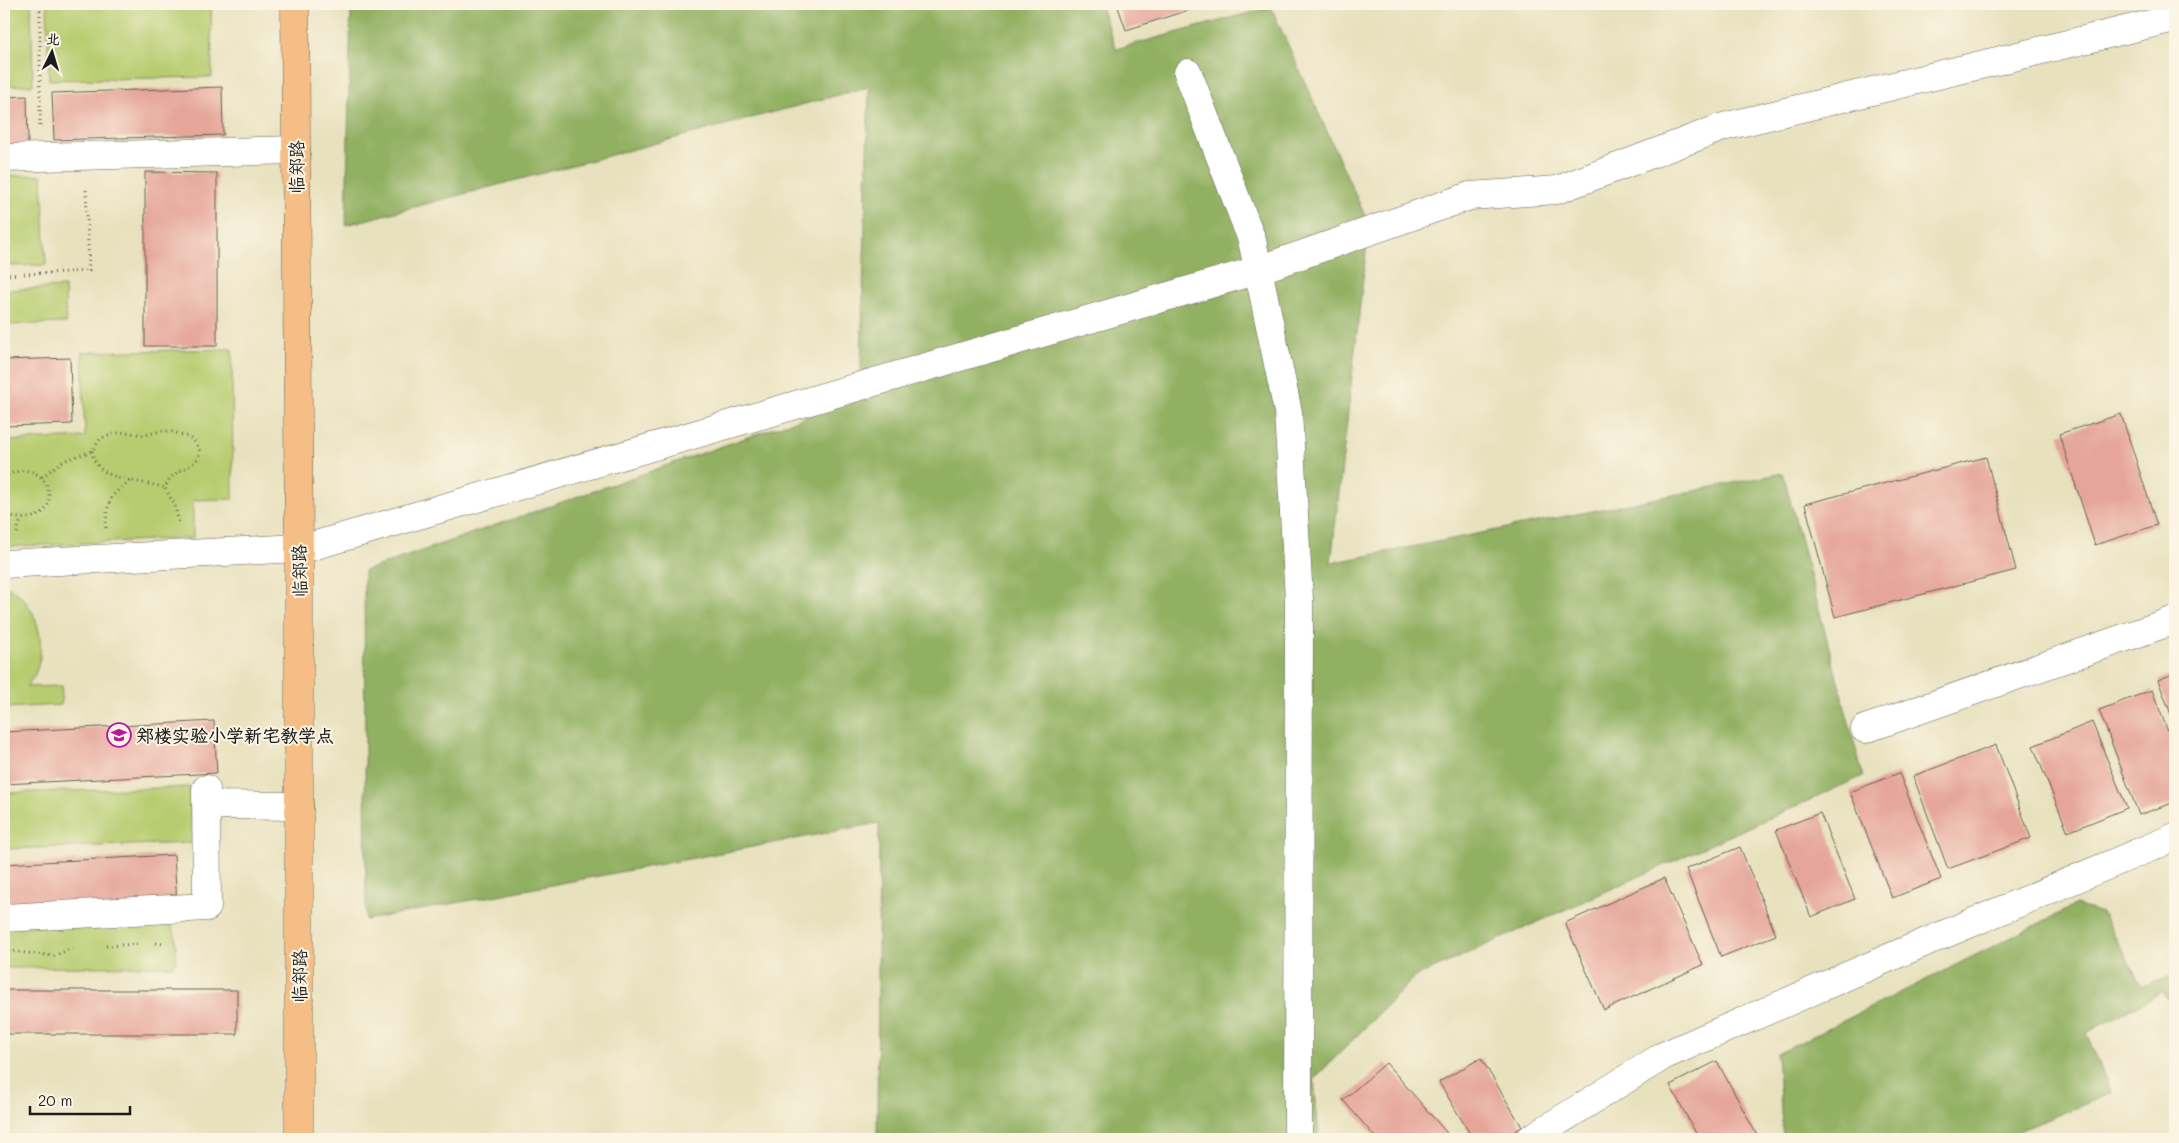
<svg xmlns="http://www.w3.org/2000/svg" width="2179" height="1143" viewBox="0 0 2179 1143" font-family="Mali,'LXGW WenKai TC',sans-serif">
	<rect width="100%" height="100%" fill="#fcf5e5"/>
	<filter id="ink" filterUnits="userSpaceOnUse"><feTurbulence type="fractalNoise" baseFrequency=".02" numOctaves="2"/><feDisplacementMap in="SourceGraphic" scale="10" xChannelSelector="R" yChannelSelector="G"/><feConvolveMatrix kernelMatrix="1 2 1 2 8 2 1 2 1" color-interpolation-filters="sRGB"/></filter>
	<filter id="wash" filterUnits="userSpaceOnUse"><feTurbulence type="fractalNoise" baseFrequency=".0096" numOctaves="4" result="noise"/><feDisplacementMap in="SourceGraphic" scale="20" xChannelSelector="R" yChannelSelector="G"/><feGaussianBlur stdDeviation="1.12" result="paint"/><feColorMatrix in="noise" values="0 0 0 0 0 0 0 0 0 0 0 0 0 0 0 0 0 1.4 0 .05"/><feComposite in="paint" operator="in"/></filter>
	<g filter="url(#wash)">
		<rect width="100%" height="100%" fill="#e8e1be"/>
		<path fill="#b7cc6f" stroke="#6a7446" d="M4 4H31L33 85 4 86Z
			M47 4H211L212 77 49 80Z
			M42 175 46 265 4 266V176Z
			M65 287 66 323 4 325V290Z
			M232 349 233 499 193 500V538L4 547V441L85 437 82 352Z
			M4 585C36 598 49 644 35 674 33 679 28 683 26 687L62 686 61 705 4 708Z
			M190 787 192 843 4 849V793Z
			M168 921C178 932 176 948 176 962L171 966 4 968V927Z"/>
		<path fill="#91b062" stroke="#56663f" d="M351 4H1100L1116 49 1271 7 1369 225 1331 563 1783 473 1863 776 1415 977 1314 1079 1319 1139H877L879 823 366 920 364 571 860 398 869 87 346 225Z
			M2076 905 2102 913 2142 986 2175 975V1010L2163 992 2086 1033 2112 1093 1999 1139H1783L1777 1054Z"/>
		<g id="blocks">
			<path fill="#e5a599" d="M1117 4H1187L1189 10 1126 30Z
				M222 87 223 135 54 140 52 93Z
				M27 96 28 145 4 146V97Z
				M145 172 217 173V346H145Z
				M70 358 72 424 4 426V360Z
				M2121 414 2157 525 2095 545 2059 434Z
				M1986 457 2016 570 1835 617 1805 504Z
				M2175 673V725L2158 680Z
				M2152 690 2175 750V802L2139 815 2099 710Z
				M214 721 217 773 4 784V732Z
				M2092 722 2127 808 2068 832 2033 746Z
				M1996 745 2031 838 1948 869 1913 776Z
				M1899 773 1941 879 1892 898 1850 792Z
				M1820 813 1855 899 1811 917 1776 830Z
				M1740 847 1776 935 1721 957 1686 869Z
				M174 855 177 905 4 914V864Z
				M1664 878 1703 965 1604 1010 1565 923Z
				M4 990H237V1034H4Z
				M1481 1058 1522 1127 1501 1139H1473L1439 1082Z
				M1717 1061 1759 1139H1699L1670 1085Z
				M1386 1063 1452 1139H1377L1343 1100Z"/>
		</g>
	</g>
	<g filter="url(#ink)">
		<use href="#blocks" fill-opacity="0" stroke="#636155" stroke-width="1"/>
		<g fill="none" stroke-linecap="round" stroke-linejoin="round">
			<g stroke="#636155" stroke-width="29">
				<path id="minor" d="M1188 73 1252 240 1288 412 1299 599 1298 1139
					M4 158 296 150
					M299 550 1258 270 1470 196 1557 190 1723 127 2175 18
					M4 564 298 548
					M1865 729 2175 620
					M206 805 299 806
					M4 918 207 907 206 789
					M1530 1139 1663 1056 1900 953 2175 837"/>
			</g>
			<g stroke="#636155" stroke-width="29">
				<path id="major" d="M295 4 299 550V1139"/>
			</g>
			<path stroke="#636155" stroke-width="3" stroke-dasharray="1 4" stroke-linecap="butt" d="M40 126V4
				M4 275 89 271 86 187
				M92 451C96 484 141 479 165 488
				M42 477 63 461 92 451 101 438 121 432 144 435 161 431H170L189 437 196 443 200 451C196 472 173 465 165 488L175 506 179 524
				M4 479C8 474 14 472 21 471 48 466 62 510 33 517 22 520 14 518 4 512
				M106 528C107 501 109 494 132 481
				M17 533 21 519
				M156 943 164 944
				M106 946 140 944
				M9 951 54 956 75 947"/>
			<use href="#minor" stroke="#fff" stroke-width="28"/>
			<use href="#major" stroke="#f5be86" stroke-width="28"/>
		</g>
	</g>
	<defs>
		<g id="school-ring" transform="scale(1.25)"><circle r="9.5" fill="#fcf5e5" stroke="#b5179e" stroke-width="1.5"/><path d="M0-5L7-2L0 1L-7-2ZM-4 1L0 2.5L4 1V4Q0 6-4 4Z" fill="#b5179e"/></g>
	</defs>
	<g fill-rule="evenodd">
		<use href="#school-ring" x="119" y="735"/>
	</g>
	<g text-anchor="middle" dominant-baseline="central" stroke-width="4" stroke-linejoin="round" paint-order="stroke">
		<g font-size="18" fill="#1c1c1c" stroke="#fcf5e5">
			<text transform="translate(296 167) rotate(-90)">临郑路</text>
			<text transform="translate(299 571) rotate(-91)">临郑路</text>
			<text transform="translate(299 976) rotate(-90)">临郑路</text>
		</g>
		<g font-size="18" font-weight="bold" fill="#1c1c1c" stroke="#fcf5e5" text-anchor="start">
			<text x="136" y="735">郑楼实验小学新宅教学点</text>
		</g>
	</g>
	<rect width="2179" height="1143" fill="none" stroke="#fcf5e5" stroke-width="20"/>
	<g transform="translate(52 52) rotate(5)" stroke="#fcf5e5" stroke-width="4" paint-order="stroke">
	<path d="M0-4L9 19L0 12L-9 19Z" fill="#1c1c1c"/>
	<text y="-8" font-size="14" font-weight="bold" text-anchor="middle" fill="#1c1c1c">北</text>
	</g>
	<path d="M30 1106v8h100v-8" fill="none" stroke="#1c1c1c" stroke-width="2.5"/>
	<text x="38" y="1106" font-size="15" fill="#1c1c1c" stroke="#fcf5e5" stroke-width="4" paint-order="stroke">20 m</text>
</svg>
